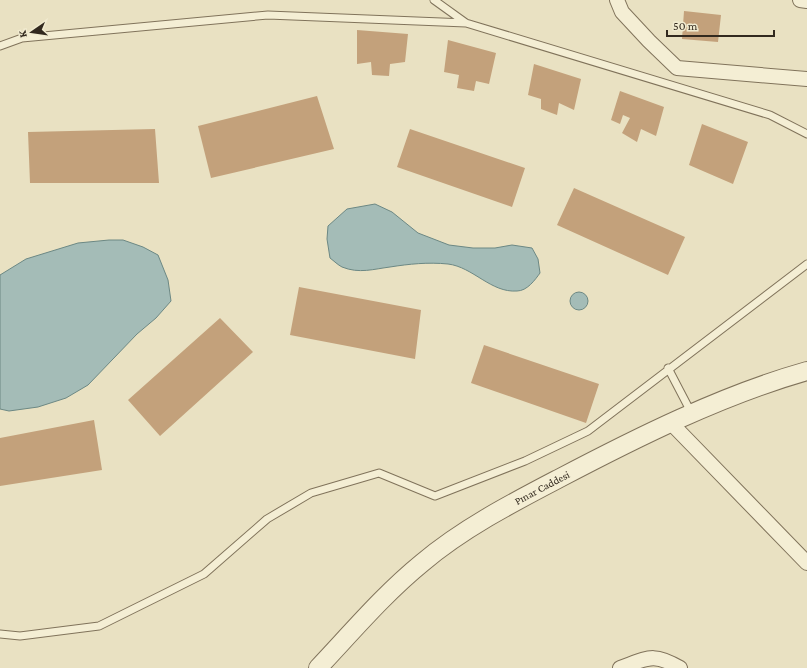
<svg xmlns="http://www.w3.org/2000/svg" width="807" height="668" viewBox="0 0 807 668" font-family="'Crimson Pro',serif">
	<rect width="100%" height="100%" fill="#e9e1c2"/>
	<path fill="#a4bcb7" stroke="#6c8884" d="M375 204 392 212 418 233 449 245 473 248H495L512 245 532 248 538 259 540 273C535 280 527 291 517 291 491 293 473 267 448 264 428 262 409 264 390 267 374 269 359 274 342 267 338 265 334 261 330 258L327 239 328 226 347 209Z
		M109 240H123L143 247 158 255 168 280 171 301 156 318 137 334 88 385 66 398 38 407 9 411 0 409V275L26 259 78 243Z
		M570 301a9 9 0 1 1 18 0a9 9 0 1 1-18 0Z"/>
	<path fill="#c3a17b" d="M684 11 721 15 718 42 682 39Z
		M357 30 408 34 405 62 390 64 389 76 372 75 371 62 357 64Z
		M448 40 496 53 489 84 476 81 474 91 457 88 459 75 444 72Z
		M534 64 581 79 574 110 559 103 557 115 541 109V99L528 95Z
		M620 91 664 107 656 136 641 129 637 142 622 133 630 118 623 115 620 124 611 120Z
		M317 96 334 149 211 178 198 126Z
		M702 124 748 142 733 184 689 165Z
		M155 129 159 183H30L28 132Z
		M410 129 525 168 512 207 397 167Z
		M574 188 685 237 668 275 557 225Z
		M299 287 421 310 415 359 290 335Z
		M220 318 253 352 160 436 128 400Z
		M484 345 599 384 586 423 471 383Z
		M94 420 102 470 0 486V438Z"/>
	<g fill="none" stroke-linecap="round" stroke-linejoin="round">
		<g stroke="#80735b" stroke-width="9">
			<path id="service" d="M434 0 466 23 770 115 807 134
				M0 46 22 38 268 15 466 23
				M668 368 692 414
				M0 634 20 636 99 626 204 574 267 519 311 493 379 473 435 496 525 461 588 431 807 264"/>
		</g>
		<g stroke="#80735b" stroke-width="16">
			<path id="minor" d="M617 0 622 12 649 41 677 68 807 79
				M800 0 807 1
				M671 423 807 563
				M620 668C648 658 653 652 680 668"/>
		</g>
		<g stroke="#80735b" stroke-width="20">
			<g id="tertiary">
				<path id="s1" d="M318 668C352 632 384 594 422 563 462 529 512 503 558 479 636 438 722 395 807 371"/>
			</g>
		</g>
		<use href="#service" stroke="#f4eed4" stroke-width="7"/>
		<use href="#minor" stroke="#f4eed4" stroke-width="14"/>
		<use href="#tertiary" stroke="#f4eed4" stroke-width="18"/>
	</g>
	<g text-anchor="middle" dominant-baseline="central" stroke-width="3.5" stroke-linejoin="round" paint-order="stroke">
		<g font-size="11" fill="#32291e" stroke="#f1ebd0">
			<text stroke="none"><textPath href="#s1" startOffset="290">Pınar Caddesi</textPath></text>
		</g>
	</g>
	<g transform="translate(32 32) rotate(257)" stroke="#f1ebd0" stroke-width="3" paint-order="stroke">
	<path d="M0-3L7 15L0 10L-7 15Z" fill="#32291e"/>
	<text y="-6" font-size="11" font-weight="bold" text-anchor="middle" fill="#32291e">K</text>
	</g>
	<path d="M667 30v6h107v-6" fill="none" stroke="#32291e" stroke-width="2"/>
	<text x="673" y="30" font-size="12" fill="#32291e" stroke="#f1ebd0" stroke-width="3" paint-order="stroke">50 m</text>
</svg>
